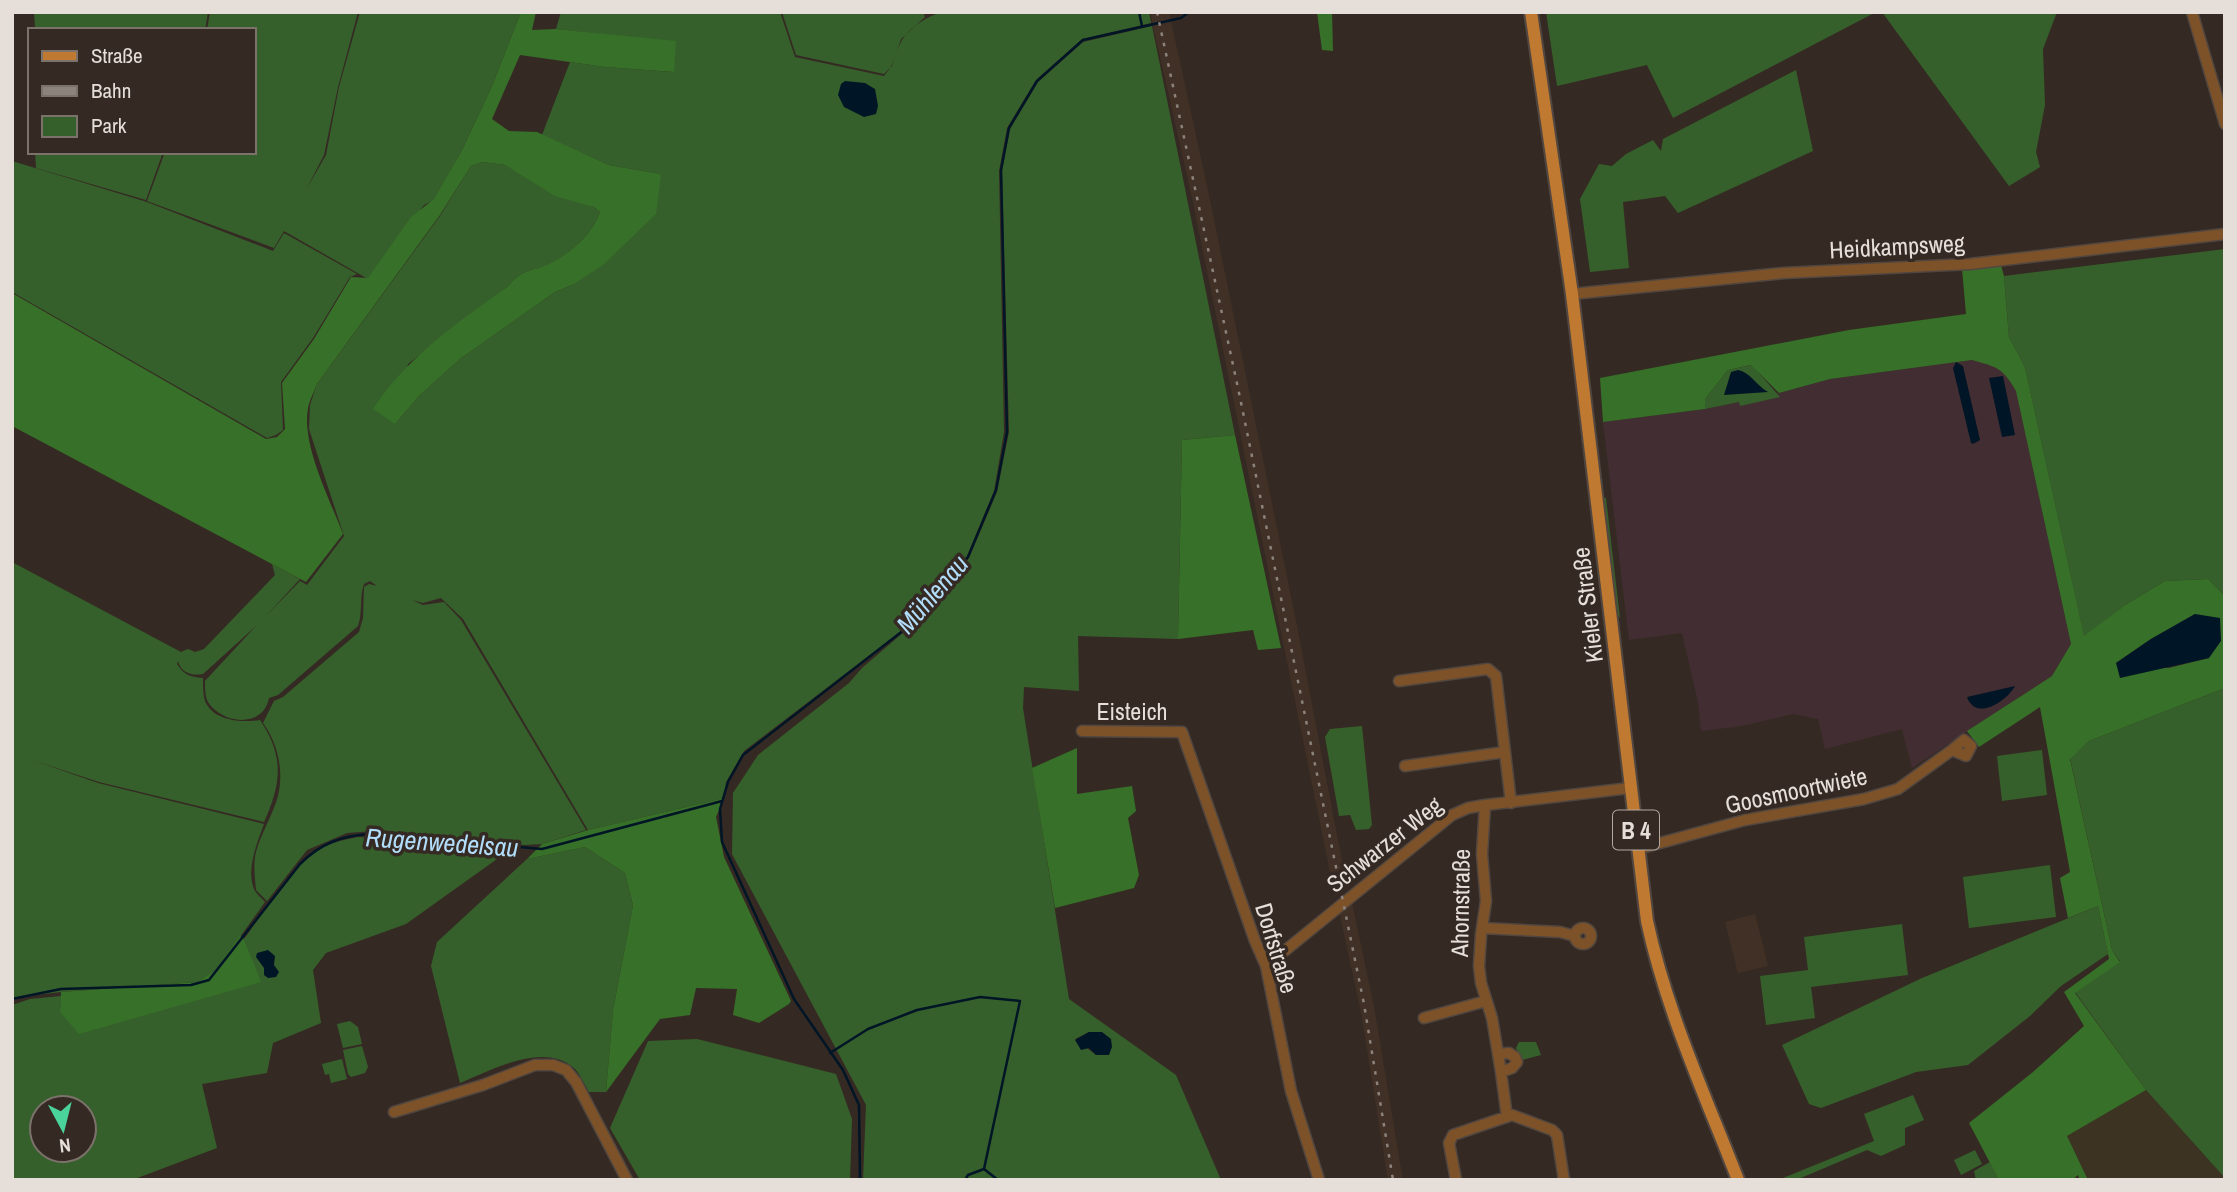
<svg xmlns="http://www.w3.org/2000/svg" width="2237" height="1192" viewBox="0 0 2237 1192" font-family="'Archivo Narrow',sans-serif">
	<rect width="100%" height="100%" fill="#352a23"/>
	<path fill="#422e32" d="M1973 360 1993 366 2007 374 2016 390 2071 644 2052 676 1912 768 1902 729 1825 749 1818 719 1793 714 1742 726 1701 731 1698 702 1682 633 1629 640 1603 422 1705 409 1779 393 1830 379Z"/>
	<path fill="#413025" d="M1150 12H1169L1209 195 1297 626 1347 887 1335 896 1192 198Z
		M1352 902 1375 1012 1403 1180H1388L1361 1012 1339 911Z
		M1755 914 1768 966 1738 973 1725 922Z"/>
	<path fill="#3c3322" d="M2146 1090 2225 1178V1180H2088L2067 1136Z"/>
	<path fill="#36602b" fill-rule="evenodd" d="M34 12H208L205 30H76L35 27Z
		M210 12H358L338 87 324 155 306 190 326 155 339 87 360 12H521L492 86 462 150 434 200 424 205 368 279 284 231 274 248 147 201 165 152H254V30H207Z
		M561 12H780L795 57 884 76C896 63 894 55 901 42 908 28 927 17 941 12H1149L1151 23 1082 39 1036 80 1007 128 999 171 1004 432 994 491 967 556 909 625 744 751 726 782 724 798 588 830 463 619 441 598 423 603 412 600 423 605 444 602 461 620 586 830 542 844 524 845 373 831 347 833 307 850 267 901 256 890C255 878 253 864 256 852 261 833 273 815 278 796 284 771 278 743 263 723L274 701 283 697 359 632 363 618 364 587 369 584 377 586 370 581 364 584C359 598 363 612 358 626L278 695 269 698C263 729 222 724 208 702 205 696 205 688 205 681L257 625 203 674C192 676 181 673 178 661L177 664C184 675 190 677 203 678 203 685 203 695 205 701 213 721 242 723 260 720 285 757 281 784 264 822L99 782 32 760 98 783 264 824C257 843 246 869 254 889 256 894 262 898 265 902L215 972 197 982 61 992 27 996 12 1000V562L181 652 188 649 195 652 204 649 275 575 272 564 300 579 265 617 300 581 307 585 344 536 309 429 310 405 317 384 440 216 471 166 483 162 505 165 594 207 600 212C592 235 567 257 545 266 525 273 522 270 507 287L408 364 395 424 419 396 460 359 555 292 572 285 661 174 609 165 542 135 570 62 605 67 673 72 675 42 556 29Z
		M782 12H923L925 17 901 39 892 66 884 74 796 55Z
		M1546 12H1876L1673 118 1647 65 1557 86Z
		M1882 12H2057L2043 49 2045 105 2036 152 2040 167 2009 186Z
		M1152 26 1235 435 1182 440 1178 639 1078 636 1079 691 1024 687 1023 708 1069 999 1176 1075 1221 1180H863L866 1105 732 854 733 793 758 755 849 683 862 668 911 626 969 558 997 492 1009 432 1002 171 1010 129 1038 82 1083 42ZM1089 1032H1102L1096 1055 1075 1039Z
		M1796 70 1813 151 1678 213 1665 196 1623 202 1629 268 1590 272 1580 199 1599 164 1612 166 1626 154 1653 140 1661 151 1663 139Z
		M35 152H163L146 200 36 168Z
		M12 161 147 202 273 251 284 233 357 274 350 277 313 338 281 382 283 430 276 435 267 438 12 292Z
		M2225 249V596L2208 579 2165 581 2125 605 2084 637 2025 367 2009 337 2004 276Z
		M1752 365 1780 397 1740 406 1739 402 1705 409V399L1728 370Z
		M1600 498H1606L1620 618 1616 613Z
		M2225 688V1178L2146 1090 2075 992 2120 961 2112 950 2070 758 2089 741Z
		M1362 726 1372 825 1369 829 1356 830 1350 815 1339 816 1325 737 1330 729Z
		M2042 750 2047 795 2002 801 1997 756Z
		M358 837 511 849 406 924 326 953 313 970 321 1023 273 1043 267 1073 202 1084 217 1148 132 1180H12V1005L30 999 61 996 60 1012 260 982 244 939C261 916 291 870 312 854 325 844 342 840 358 837ZM42 1108H84V1150H42Z
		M585 847 625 873 633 905 613 1010 606 1092H589C585 1085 580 1074 574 1068 544 1041 491 1070 460 1083L431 966 437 942 527 859Z
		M2050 865 2056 917 1969 928 1963 877Z
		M2098 906 2108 954 2061 986 2030 1016 1968 1065 1916 1072 1821 1108 1809 1104 1782 1045 1922 978Z
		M1902 924 1908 975 1811 987 1815 1018 1766 1025 1760 976 1808 970 1804 937Z
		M350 1021 358 1027 362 1044 343 1048 337 1024Z
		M697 1039 836 1074 852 1119 850 1180H640L610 1128 648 1041Z
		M1519 1042H1536L1541 1055 1522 1060 1516 1048Z
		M362 1046 368 1067 365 1073 351 1077 348 1074 343 1050Z
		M342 1059 347 1079 331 1083 329 1074 325 1075 322 1064Z
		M1913 1095 1924 1120 1905 1128V1145L1881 1156 1867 1150 1796 1180H1778L1874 1141 1864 1114Z
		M1975 1150 1982 1164 1961 1175 1954 1160Z
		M1990 1162 1998 1178 1976 1180 1974 1171Z"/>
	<path fill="#377028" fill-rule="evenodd" d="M521 12H536L532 30 556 29 676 41 674 72 605 67 520 55 492 119 509 131 537 132 609 165 661 174 656 214 603 265 572 285 555 292 460 359 419 396 395 424 373 409C407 357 457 323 507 287 522 270 525 273 544 266 567 257 592 235 600 212L594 207 555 196 505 165 483 162 471 166 440 215 317 384C315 390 311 397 309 404 299 441 330 499 343 534L306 582 12 426V293L266 439 277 437 285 429 282 383 314 339 351 277 368 278 411 217 434 199 462 150 492 86Z
		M1317 12H1332L1333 51 1322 50Z
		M2001 265 2004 276 2009 337 2025 367 2084 636 2125 605 2165 581 2208 579 2225 596V688L2089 741 2070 759 2112 950 2120 962 2075 993 2146 1090 2067 1136 2088 1180H2080L2078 1175 2072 1180H1995L1998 1178 1969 1123 2033 1072 2084 1026 2064 992 2109 959 2098 906 2068 918 2060 878 2070 872 2040 707 1979 747 1967 731 2052 676 2071 644 2016 391C2003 368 1997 367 1972 360L1830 379 1779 393 1751 365 1728 370 1705 399V409L1603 422 1600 378 1849 330 1966 314 1962 269ZM2195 614 2209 658 2169 668 2116 663 2151 639Z
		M1235 435 1281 648 1258 650 1253 630 1178 639 1182 440Z
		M1077 748V794L1132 786 1136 811 1128 818 1139 875 1134 888 1055 908 1032 768Z
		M724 798 716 817 724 857 791 1001 789 1004 759 1023 733 1015 737 989 696 988 690 1015 660 1019 606 1092 613 1010 633 905 625 873 585 847 527 859 542 844 588 830Z
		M240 936 244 939 261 982 79 1034 60 1012 61 992 197 982 215 971Z"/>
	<path fill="#001526" d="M845 81 865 83 875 89 878 106 876 114 864 117 844 107 838 95 841 84Z
		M1956 362 1963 366 1980 440 1973 444 1971 443 1953 368Z
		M1738 370C1750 372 1757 386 1768 392L1724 395 1731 372Z
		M2003 376 2015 435 2002 437 1989 378Z
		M2195 614 2220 618 2221 641 2209 658 2120 678 2116 663 2151 639Z
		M2015 686C2007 701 1976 722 1967 697Z
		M268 950 275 956 274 965 279 972 276 977 268 978 264 975V968L256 957 257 953Z
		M1089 1032H1102L1111 1039 1112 1047 1109 1055H1096L1089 1048 1081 1050 1075 1040Z"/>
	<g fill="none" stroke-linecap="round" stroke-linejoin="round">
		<path stroke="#001526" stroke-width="2.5" d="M1139 12 1142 26
			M12 999 61 989 191 985 209 980 300 864C321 843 343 835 372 834L542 849 722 801
			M830 1053 868 1029 917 1010 980 997 1020 1001 984 1169 968 1175 965 1180
			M984 1169 998 1180
			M860 1180 859 1105 843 1070 794 999 722 842 720 809 728 782 743 755 909 626 968 557 996 490 1007 432 1001 170 1009 128 1037 81 1083 40 1181 18 1189 12"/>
		<g stroke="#514740" stroke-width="13">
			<path id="minor" d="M2192 12 2225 124
				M1572 294 1784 273 1970 264 2225 234
				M1399 681 1488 669 1496 676 1511 803
				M1082 731 1182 732 1255 941 1266 966 1291 1091 1319 1180
				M1405 766 1505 752
				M1485 805 1482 854 1486 901 1481 935 1479 966 1481 983 1492 1018 1501 1072 1512 1068 1517 1062 1515 1057 1509 1053 1499 1054
				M1638 849 1745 820 1864 799 1898 789 1952 750 1966 756 1971 746 1964 740 1952 750
				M1575 936a8 8 0 1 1 16 0a8 8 0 1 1-16 0Z
				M1482 928 1560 932 1575 936
				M1266 966 1452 815 1468 808 1485 805 1630 788
				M1424 1018 1486 1001
				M1501 1072 1507 1117
				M394 1112 483 1085 535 1065H553L566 1070 576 1082 627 1180
				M1456 1180 1449 1143 1453 1135 1512 1115 1552 1130 1557 1135 1564 1180"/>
		</g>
		<g stroke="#514740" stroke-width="16">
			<path id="major" d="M1531 12 1572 294 1647 921C1666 1010 1705 1095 1738 1180"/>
		</g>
		<use href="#minor" stroke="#7d5228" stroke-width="10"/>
		<use href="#major" stroke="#bf7931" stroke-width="12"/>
		<path stroke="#8c837d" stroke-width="2.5" stroke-dasharray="3.5 7" stroke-linecap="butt" d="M1157 12 1238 388 1364 1004 1393 1180"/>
	</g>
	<g text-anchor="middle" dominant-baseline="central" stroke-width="7" stroke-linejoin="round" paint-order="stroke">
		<rect fill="#352a23" stroke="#b1a8a2" stroke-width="2" x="1613" y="810.5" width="46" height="39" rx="5"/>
		<g font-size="23" font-weight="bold" fill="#e6ded9">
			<text x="1636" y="830">B 4</text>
		</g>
		<g font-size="24" fill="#e6ded9" stroke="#352a23">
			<text transform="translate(1897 246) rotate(-3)">Heidkampsweg</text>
			<text transform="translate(1587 605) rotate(-97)">Kieler Straße</text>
			<text x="1132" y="711">Eisteich</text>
			<text transform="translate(1796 790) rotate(-12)">Goosmoortwiete</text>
			<text transform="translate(1384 844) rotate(-38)">Schwarzer Weg</text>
			<text transform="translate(1460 903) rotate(-89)">Ahornstraße</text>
			<text transform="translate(1277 948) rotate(73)">Dorfstraße</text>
		</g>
		<g font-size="26" font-style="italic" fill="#b2ddfa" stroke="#352a23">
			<text transform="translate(932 594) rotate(-49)">Mühlenau</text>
			<text transform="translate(442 842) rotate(4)">Rugenwedelsau</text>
		</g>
	</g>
	<rect width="2237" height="1192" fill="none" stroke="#e6ded9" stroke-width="28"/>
	<rect x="28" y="28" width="228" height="126" fill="#352a23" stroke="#7c726c" stroke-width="2"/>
	<rect x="42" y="51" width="35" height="10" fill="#bf7931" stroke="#7c726c" stroke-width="2"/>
	<text x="91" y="63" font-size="21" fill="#e6ded9">Straße</text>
	<rect x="42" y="86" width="35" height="10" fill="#8c837d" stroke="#7c726c" stroke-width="2"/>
	<text x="91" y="98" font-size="21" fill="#e6ded9">Bahn</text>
	<rect x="42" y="116" width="35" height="21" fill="#36602b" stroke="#7c726c" stroke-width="2"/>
	<text x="91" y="133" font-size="21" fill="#e6ded9">Park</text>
	<g transform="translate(63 1129) rotate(173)"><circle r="33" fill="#352a23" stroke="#7c726c" stroke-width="2"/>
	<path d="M0-5L12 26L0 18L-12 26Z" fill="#4ad49c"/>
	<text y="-10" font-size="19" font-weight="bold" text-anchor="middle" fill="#e6ded9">N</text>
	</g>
</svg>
